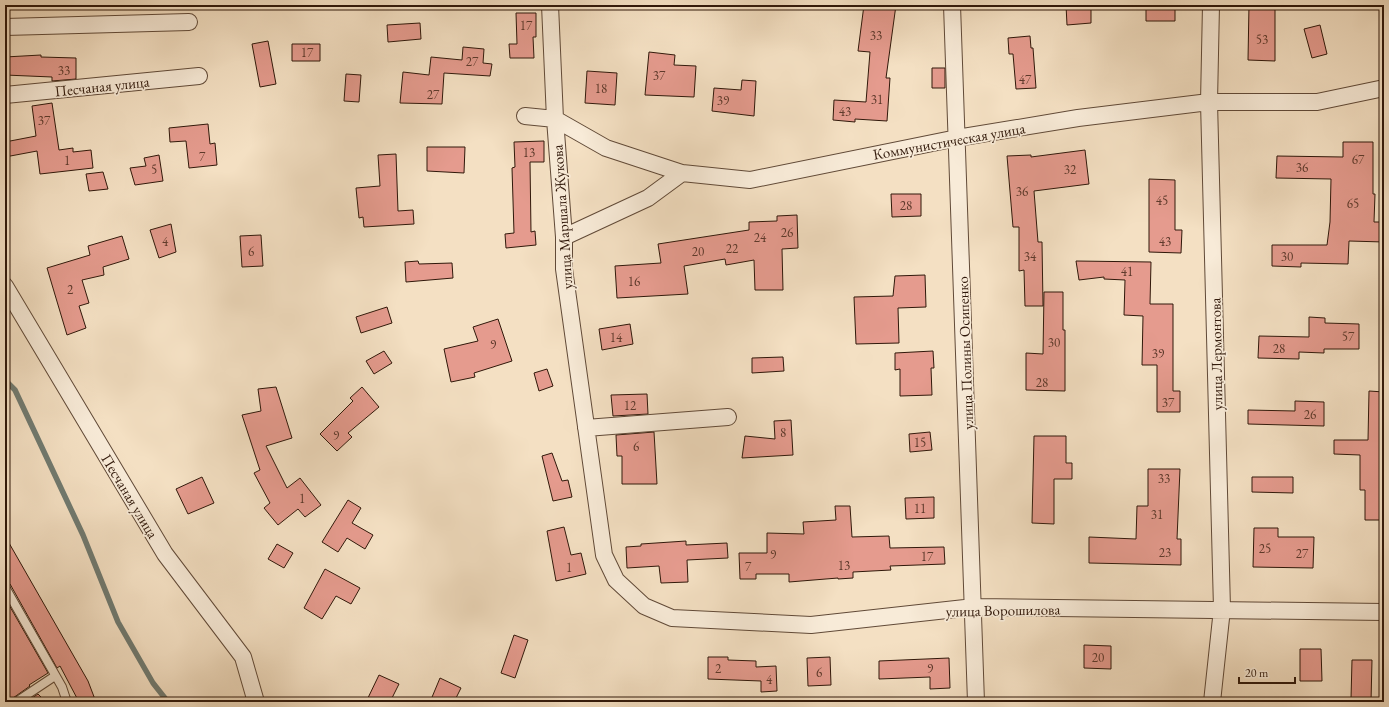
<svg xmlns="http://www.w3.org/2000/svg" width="1389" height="707" viewBox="0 0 1389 707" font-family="'EB Garamond',serif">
	<rect width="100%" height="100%" fill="#f4e0c3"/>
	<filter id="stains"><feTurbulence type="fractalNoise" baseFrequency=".005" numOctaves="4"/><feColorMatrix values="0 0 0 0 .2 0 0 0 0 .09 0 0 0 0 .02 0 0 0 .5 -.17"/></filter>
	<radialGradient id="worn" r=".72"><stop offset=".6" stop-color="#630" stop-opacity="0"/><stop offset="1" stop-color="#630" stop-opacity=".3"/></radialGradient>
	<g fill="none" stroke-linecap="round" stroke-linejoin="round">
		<path stroke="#717b71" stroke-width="5.5" d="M5 380 15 390 83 535 118 622 153 683 168 702"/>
	</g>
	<path fill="#e59b8e" stroke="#30180a" d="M864 5H896L886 78H890L887 121 855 119V122L833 120 834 100 866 102 870 52 858 51Z
		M1066 5H1091V23L1067 25Z
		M1146 5H1175V21H1146Z
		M1249 5H1275V61L1248 60Z
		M516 13H536V37H533L534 58H510L509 44H517Z
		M420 23 421 39 388 42 387 25Z
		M1320 25 1327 54 1312 58 1304 29Z
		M1030 36 1031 48H1033L1036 88 1016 89 1013 54H1009L1008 38Z
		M268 41 276 84 260 87 252 44Z
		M292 44H320V61H292Z
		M463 47 484 49 483 63 492 64 490 76 444 73 442 104 400 103 403 72 429 75 431 57 462 60Z
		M649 52 675 55 674 65 696 66 694 97 645 95Z
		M41 55V57L76 58V79L52 81V77L5 75V57Z
		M932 68H945V88H932Z
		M587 71 617 73 615 105 585 103Z
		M346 74 361 75 359 102 344 101Z
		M742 80 756 81 754 116 712 111 714 88 741 90Z
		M52 103 59 150 73 148V152L91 150 93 168 40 174 37 151 5 157V142L36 136 32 106Z
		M208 124 210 144 215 143 217 165 189 168 186 141 170 142 169 128Z
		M544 141V162H530L531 232 535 231 536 245 506 248 505 234 514 233 512 168 515 167 514 142Z
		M1343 142H1373V194H1375L1374 222H1384V242L1349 241 1348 264 1301 263V267L1272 266V245H1327L1330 222 1331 179 1276 178 1277 156 1343 157Z
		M427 147H465L464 173 427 171Z
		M1085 150 1089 184 1034 191 1038 242H1042L1043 306H1025L1024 270 1019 271V227H1013L1007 156 1031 155V157Z
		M396 154 398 211 413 210 414 224 364 227 363 217 359 218 356 188 380 186 378 155Z
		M159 155 163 181 135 185 130 168 146 166 144 158Z
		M103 172 108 189 89 191 86 174Z
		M1149 179 1175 180V230H1182L1181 253 1149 252Z
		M891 194H921V216L892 217Z
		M797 215 798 248 782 249 783 290H755L754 260 726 265 725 259 684 266 688 294 617 298 615 266 661 263 658 244 749 230V222L777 221V216Z
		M171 224 176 252 159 258 150 230Z
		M261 235 263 266 242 267 240 236Z
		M122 236 129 259 103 267 104 275 82 280 89 303 79 306 86 328 67 335 47 268 90 255 88 246Z
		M418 261 419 264 452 263 453 278 406 282 405 262Z
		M1076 261 1151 262 1150 304H1173V391H1180V412H1157V365H1142L1143 316 1124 315 1125 280 1104 279V277L1079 280Z
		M925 275 926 307 898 308 899 343 856 344 854 297 893 296 895 276Z
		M1044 292H1063V330H1065V391L1026 390V353L1043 354Z
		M387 307 392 323 361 333 356 317Z
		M1309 317 1325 318V323L1359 324V349H1324V353L1299 352V359L1258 358 1259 336 1309 337Z
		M498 319 512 361 474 373 475 377 451 382 444 349 478 341 473 327Z
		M630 324 633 344 602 350 599 329Z
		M384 351 392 363 374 374 366 361Z
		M933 351 934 368H931L932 395 900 396V369L895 370V353Z
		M783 357 784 371 752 373V358Z
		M547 369 553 386 539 391 534 373Z
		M276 387 292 438 266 446 287 488 300 478 321 505 305 517 298 509 278 525 264 508 270 503 254 473 260 470 242 415 261 411 258 389Z
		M362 387 379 407 348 433 352 437 337 451 320 434 353 401 350 398Z
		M1369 391 1384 392V520H1365V490H1360V455L1334 454V440H1368Z
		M647 394 648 414 613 416 611 395Z
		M1295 401 1324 402V426L1248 424V410L1295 411Z
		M791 420 793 455 742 458 745 436 775 439 774 421Z
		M654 432 657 484H622V456H617L616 435Z
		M930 432 932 450 910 452 909 434Z
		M1034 436H1066V463H1072V479H1054V524L1032 523Z
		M552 453 562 481 568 480 572 497 553 501 542 456Z
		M1148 469H1180L1177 539H1181V565L1089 563V537L1136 539 1137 506H1148Z
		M202 477 214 503 188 514 176 489Z
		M1252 477H1293V493L1252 492Z
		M934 497V518L906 519 905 498Z
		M348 500 361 508 352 523 373 535 365 549 347 538 338 552 322 542Z
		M835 506H850L852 537 889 536 890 548 944 547 945 564 890 566 891 570 853 572V578L838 579V578L789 582V574H756V579H740L739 553H767V533L804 534 803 522 836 520Z
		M564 527 571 555 581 553 586 574 556 581 547 531Z
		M1254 528H1278V537H1314L1313 568 1253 567Z
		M5 536 88 681 96 702H79L60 666 57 668 10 584 5 582Z
		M686 541V545L727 543 728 558 687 560 688 582 661 583 659 566 627 568 626 547 641 546V544Z
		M277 544 293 553 284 568 268 559Z
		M325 569 360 588 351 604 336 596 322 619 304 608Z
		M5 598 48 673 29 685 30 686 13 698 11 702H5Z
		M514 635 528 640 515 678 501 673Z
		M1084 645 1111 646V669L1084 668Z
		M1300 649H1321L1322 681H1300Z
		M708 657H728V660L756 661V667L776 666 777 691 761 692V681L708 679Z
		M830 657 831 685 808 686 807 658Z
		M949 658 950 688 930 689V677L879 679V661Z
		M1352 660H1372L1371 702H1354V699H1351Z
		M379 675 399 684 390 702H366Z
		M440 678 461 688 454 702H430Z
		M38 694 46 702H26Z"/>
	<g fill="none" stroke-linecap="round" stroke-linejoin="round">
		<g stroke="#614a38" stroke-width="10">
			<path id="service" d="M5 587 62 687 67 702
				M16 702 55 676"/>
		</g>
		<g stroke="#614a38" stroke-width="18">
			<path id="minor" d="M550 5 555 119 564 237V269L604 555 616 580 644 606 672 618 811 625 974 607 1384 612
				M952 5 976 702
				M1211 5 1209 102 1222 609 1212 702
				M5 27 189 22
				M5 95 199 76
				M525 116 555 119 606 148 682 173 750 180 957 138 1078 118 1209 102H1317L1384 88
				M564 237 648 198 682 173
				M5 286 165 554 243 657 256 702
				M586 428 728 417"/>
		</g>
		<use href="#service" stroke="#f8ebd8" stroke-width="8"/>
		<use href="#minor" stroke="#f8ebd8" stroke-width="16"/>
	</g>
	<g text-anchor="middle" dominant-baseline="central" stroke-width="3.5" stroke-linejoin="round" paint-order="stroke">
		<g font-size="13" fill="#5d392b">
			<text x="526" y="25">17</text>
			<text x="876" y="35">33</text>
			<text x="1262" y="39">53</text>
			<text x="307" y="52">17</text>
			<text x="472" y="61">27</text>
			<text x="64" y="70">33</text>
			<text x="659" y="75">37</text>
			<text x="1025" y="79">47</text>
			<text x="601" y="88">18</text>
			<text x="433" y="94">27</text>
			<text x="877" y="99">31</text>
			<text x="723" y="100">39</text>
			<text x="845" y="111">43</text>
			<text x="44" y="120">37</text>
			<text x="529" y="152">13</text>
			<text x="202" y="156">7</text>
			<text x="1358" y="159">67</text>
			<text x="67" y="160">1</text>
			<text x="1302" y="167">36</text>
			<text x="154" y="169">5</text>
			<text x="1070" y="169">32</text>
			<text x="1022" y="191">36</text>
			<text x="1162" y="200">45</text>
			<text x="1353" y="203">65</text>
			<text x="906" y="205">28</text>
			<text x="787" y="232">26</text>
			<text x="760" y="237">24</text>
			<text x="165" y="241">4</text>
			<text x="1165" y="241">43</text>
			<text x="732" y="248">22</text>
			<text x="251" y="251">6</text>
			<text x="698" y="251">20</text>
			<text x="1030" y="256">34</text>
			<text x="1287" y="256">30</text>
			<text x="1127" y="271">41</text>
			<text x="634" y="281">16</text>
			<text x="70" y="289">2</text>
			<text x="1348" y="336">57</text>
			<text x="616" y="337">14</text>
			<text x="1054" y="342">30</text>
			<text x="493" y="344">9</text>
			<text x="1279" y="348">28</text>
			<text x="1158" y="353">39</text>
			<text x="1042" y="382">28</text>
			<text x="1168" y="402">37</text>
			<text x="630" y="405">12</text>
			<text x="1310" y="414">26</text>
			<text x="783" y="432">8</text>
			<text x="336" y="435">9</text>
			<text x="920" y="442">15</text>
			<text x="636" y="446">6</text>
			<text x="1164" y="478">33</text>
			<text x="302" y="498">1</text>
			<text x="920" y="508">11</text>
			<text x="1157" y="514">31</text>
			<text x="1265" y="548">25</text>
			<text x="1165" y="552">23</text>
			<text x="1302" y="553">27</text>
			<text x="773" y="554">9</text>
			<text x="927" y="556">17</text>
			<text x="844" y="565">13</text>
			<text x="748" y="566">7</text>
			<text x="569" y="567">1</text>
			<text x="1098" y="657">20</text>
			<text x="718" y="668">2</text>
			<text x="930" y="668">9</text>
			<text x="819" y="672">6</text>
			<text x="769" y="679">4</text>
		</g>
		<g font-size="15" fill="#30180a" stroke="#f8ebd8">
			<text transform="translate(102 86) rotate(-6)">Песчаная улица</text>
			<text transform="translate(949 141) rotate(-10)">Коммунистическая улица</text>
			<text transform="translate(562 217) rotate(-94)">улица Маршала Жукова</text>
			<text transform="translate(965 353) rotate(-92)">улица Полины Осипенко</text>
			<text transform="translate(1216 354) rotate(-91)">улица Лермонтова</text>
			<text transform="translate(130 496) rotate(59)">Песчаная улица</text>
			<text transform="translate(1003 610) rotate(-1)">улица Ворошилова</text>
		</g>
	</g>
	<rect width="1389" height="707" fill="none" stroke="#f4e0c3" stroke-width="20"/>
	<rect x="6" y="6" width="1377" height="695" fill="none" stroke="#30180a" stroke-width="2"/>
	<rect x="10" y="10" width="1369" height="687" fill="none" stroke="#30180a"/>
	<path d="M1239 677v6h56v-6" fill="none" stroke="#30180a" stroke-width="2"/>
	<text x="1245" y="677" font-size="12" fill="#30180a" stroke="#f8ebd8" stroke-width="3" paint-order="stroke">20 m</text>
	<rect width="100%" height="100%" filter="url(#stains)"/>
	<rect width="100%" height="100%" fill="url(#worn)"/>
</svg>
